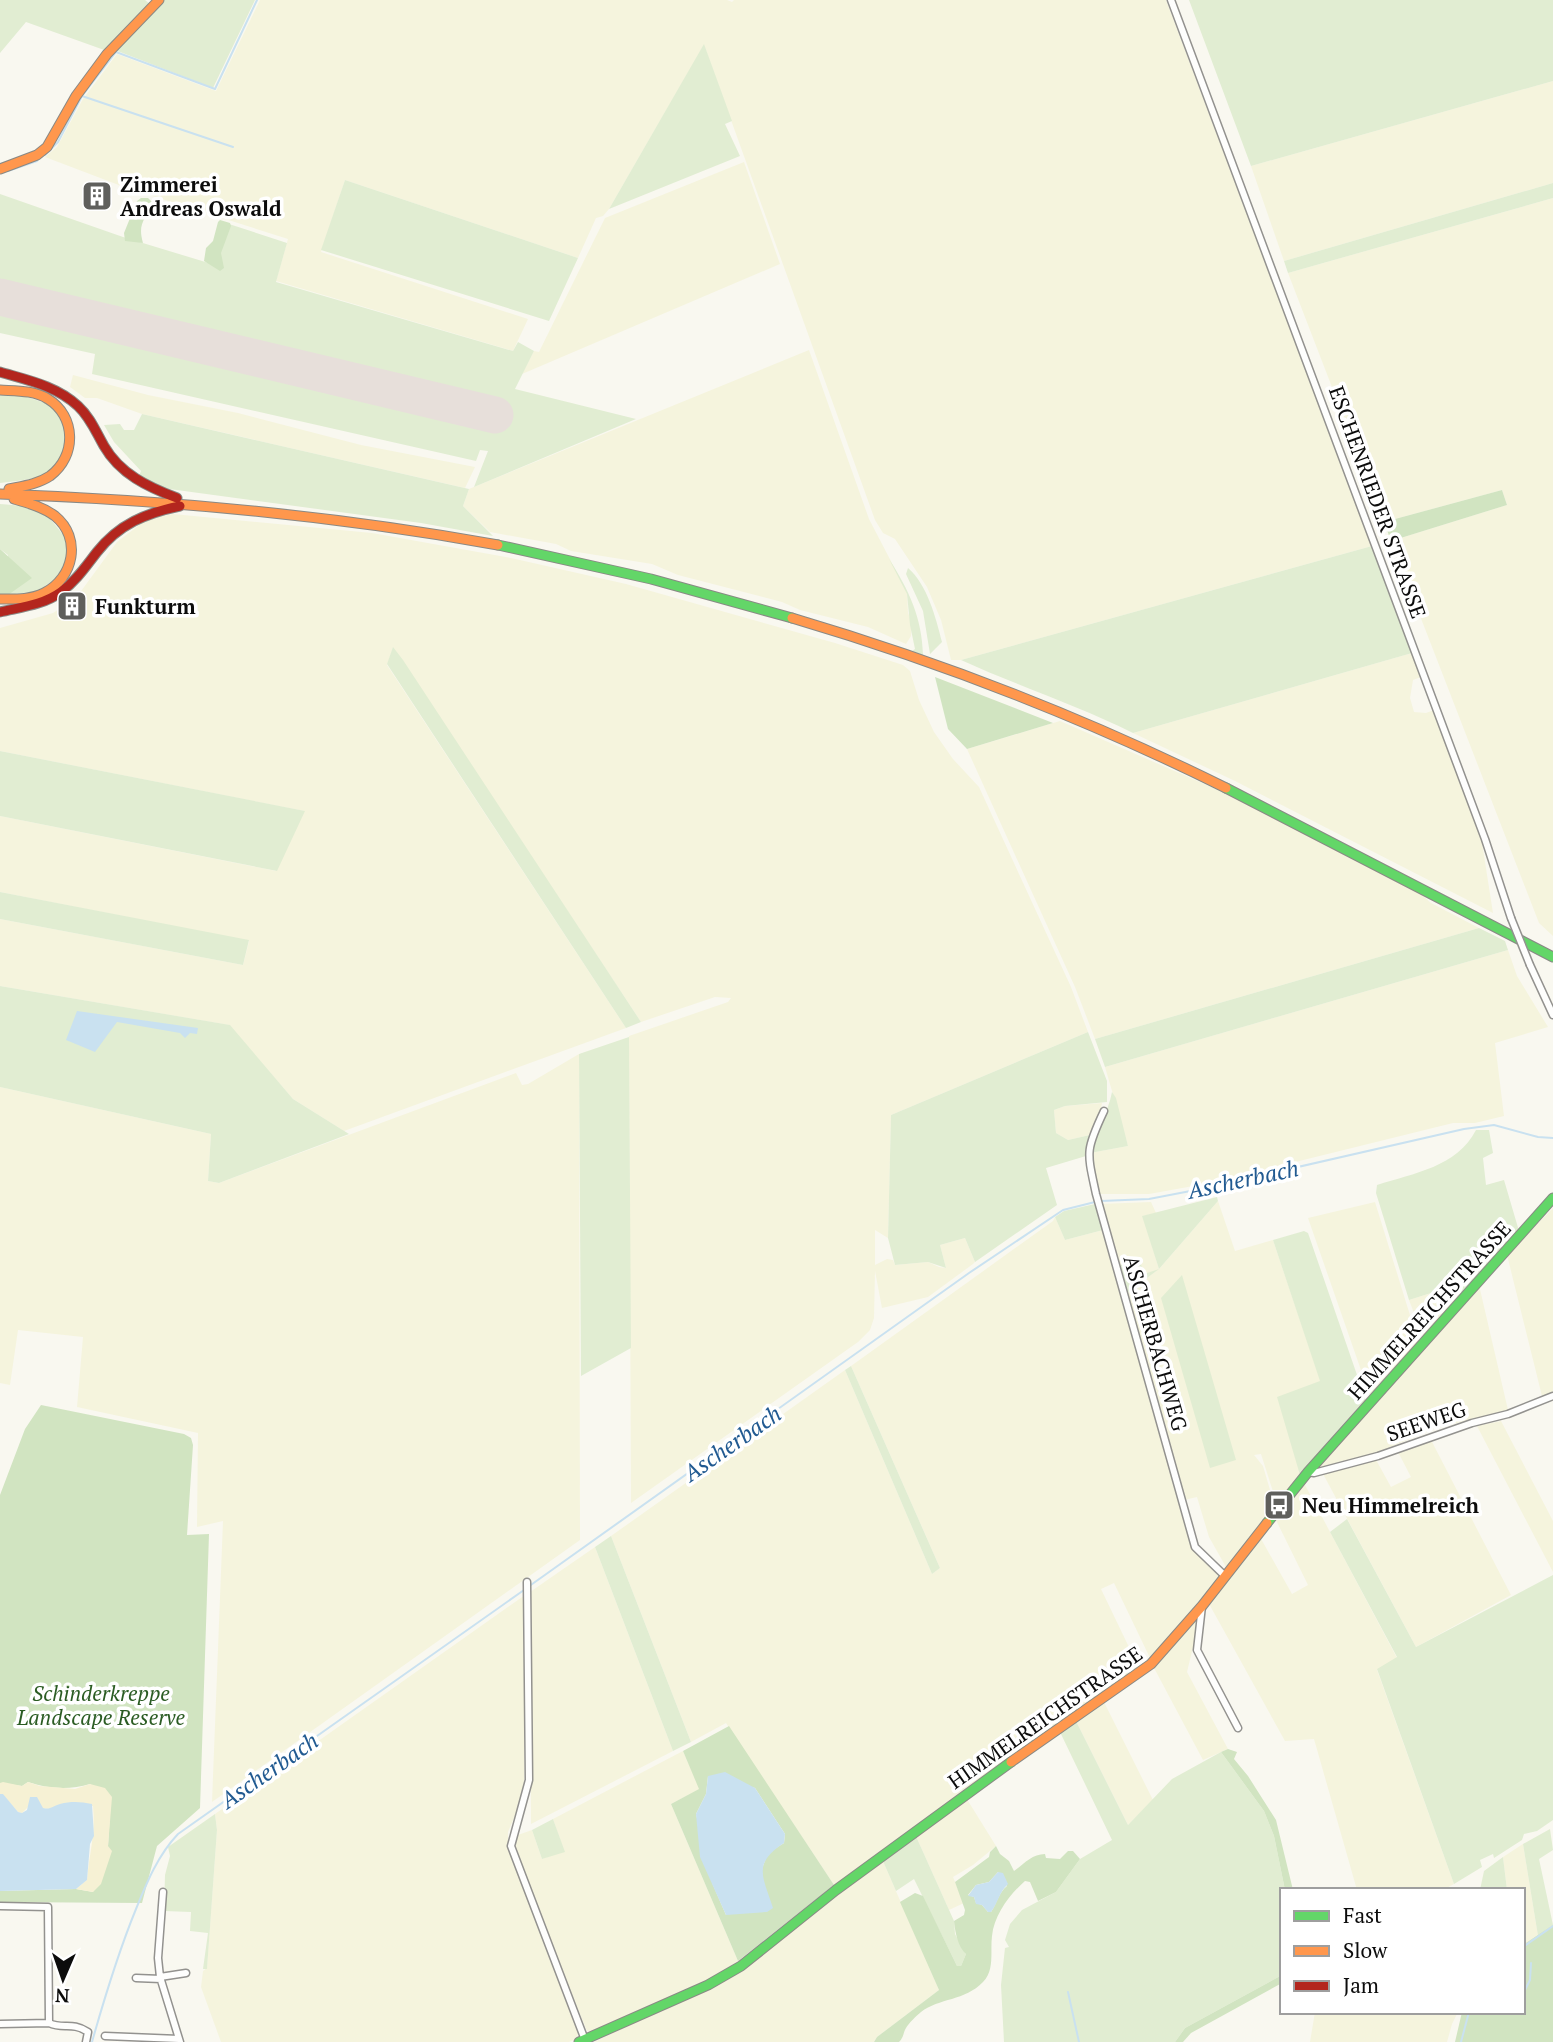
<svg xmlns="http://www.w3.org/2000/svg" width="1553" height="2042" viewBox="0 0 1553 2042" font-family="'PT Serif',serif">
	<rect width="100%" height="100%" fill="#f9f8f0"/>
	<path fill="#f5f4dd" d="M260 0H727L732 2 734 0H1166L1372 546 961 660H951L941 620 927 587 895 539 883 533 875 520 704 45 609 209 603 216 596 218 578 258 345 180 321 252 528 319 513 351 276 281 288 239 124 187 45 157 57 147 83 99 117 54 216 91Z
		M1553 81V183L1284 261 1251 166Z
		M744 162 780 264 522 374 534 351 539 352 605 218Z
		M1553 198V936L1539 923 1391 541 1507 505 1502 490 1384 522 1288 273Z
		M809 350 869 519 907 592 908 613 912 621 911 636 906 644 868 627 800 610 782 602 678 575 652 564 571 551 556 544 490 532 463 506 469 489Z
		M73 375 148 395 238 413 361 445 475 467 465 488 142 414 97 398H85L70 387Z
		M173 514 372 533 511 558 626 584 835 643 903 665 910 671 919 700 934 732 953 759 979 787 1071 987 1088 1032 891 1115 888 1238 875 1230V1265L887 1259 893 1260 895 1265 928 1262 939 1267 946 1268 940 1245 965 1238 975 1262 973 1264 928 1297 882 1308 875 1271 874 1318 870 1330 858 1342 631 1503 629 1036 728 1002 731 998 715 997 641 1022 393 648 387 665 626 1028 344 1131 293 1099 229 1025 0 986V919L243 965 249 941 0 892V816L276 871 304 811 0 751V628L53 613 76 598 117 542 142 523 158 517Z
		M1412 653 1421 677 1413 680 1410 698 1414 712 1426 713 1434 710 1480 830 1493 913 1235 781 1133 733Z
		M1060 721 1225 793 1415 889 1431 903 1479 928 1095 1039 1075 987 967 749Z
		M1508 950 1517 976 1548 1027 1495 1043 1504 1116 1475 1123H1453L1210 1183 1149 1194H1096L1090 1153 1128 1146 1105 1067Z
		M579 1054 580 1540 212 1802 223 1521 197 1527 198 1433 77 1407 83 1337 18 1330 10 1385 0 1383V1087L211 1134 208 1181 219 1183 516 1073 522 1085 528 1084Z
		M1102 1103 1099 1119 1090 1135 1068 1140 1056 1133 1054 1110 1065 1106Z
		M1218 1201 1235 1251 1273 1240 1321 1382 1300 1475 1277 1504 1261 1454 1254 1455 1263 1466 1275 1507 1226 1567 1209 1537 1197 1497 1184 1500 1127 1293 1156 1271 1144 1275 1119 1266 1099 1204 1151 1202 1156 1213 1143 1216 1159 1269Z
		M1375 1202 1418 1341 1370 1396 1308 1218Z
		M1553 1208V1392L1542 1396 1507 1255Z
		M1055 1217 1065 1240 1103 1230 1177 1487 1192 1547 1220 1576 1174 1633 1150 1658 1114 1583 1101 1589 1139 1668 834 1885 726 1723 691 1742 611 1536 845 1370 932 1574 940 1568 851 1366 1053 1221Z
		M1479 1285 1508 1410 1433 1429 1379 1452 1314 1470Z
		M1453 1286 1464 1294 1424 1339 1409 1300Z
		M1501 1421 1553 1521V1572L1477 1426Z
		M1430 1438 1511 1595 1416 1647 1322 1472 1375 1458 1391 1487 1411 1477 1397 1450Z
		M1304 1483 1397 1658 1377 1670 1454 1884 1443 1890H1357L1314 1739 1285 1741 1208 1602 1260 1537 1292 1594 1308 1585 1275 1518Z
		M595 1547 673 1751 531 1824 530 1592Z
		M525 1595 524 1794 508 1832V1847L579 2032 576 2039 569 2042H221L201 1987 203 1971 207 1968 217 1830 215 1814Z
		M1197 1616 1200 1618 1187 1672 1228 1749 1203 1760 1153 1666Z
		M1104 1702 1153 1800 1128 1825 1076 1721Z
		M683 1751 700 1789 671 1804 738 1961 707 1982 594 2032 587 2031 516 1859 515 1836 532 1830 542 1859 564 1851 553 1819Z
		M965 1796 996 1846 973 1865 953 1877 964 1903 949 1910 915 1834Z
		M1523 1844 1538 1936 1523 1945V1890H1507L1503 1857Z
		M882 1859 939 1990 877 2037 874 2042H594L712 1986Z
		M1315 2012H1458L1452 2024 1447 2042H1310Z"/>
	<path fill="#e1edd2" d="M0 0H145L150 4 107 51 26 22 0 53Z
		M164 0H255L213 88 115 50Z
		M1189 0H1553V81L1251 166Z
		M704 44 732 121 725 124 740 156 609 209Z
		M345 180 578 258 549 321 321 250Z
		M1553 183V198L1288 273 1284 261Z
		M0 194 123 237 212 264 229 224 287 243 276 282 513 351 518 342 534 351 515 389 636 419 474 487 488 451 480 450 476 461 92 374 95 354 0 333Z
		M0 393 18 394 54 406 68 429C66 438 66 450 62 458 52 480 21 480 0 483Z
		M142 414 469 489 463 506 493 536 421 523 162 488 139 476 141 471 114 442 104 425 120 424 124 430H134Z
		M0 504C42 507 45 510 69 543L63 574 37 591 8 595V555L0 549Z
		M1372 546 1412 653 1133 733C1077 705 1018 686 961 660Z
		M889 559C909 590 922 618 923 655L912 651 915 649 910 625 907 594Z
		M908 568C927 584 936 618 942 642L930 654 923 611 906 574Z
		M393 647 403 660 641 1022 626 1028 387 664Z
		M0 751 305 811 277 871 0 816Z
		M0 892 249 940 243 965 0 919Z
		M1479 928 1505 941 1508 950 1105 1067 1095 1039Z
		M0 986 230 1025 293 1099 349 1134 219 1183 208 1181 211 1134 0 1087Z
		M1088 1032 1107 1081V1102L1065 1106 1054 1110 1056 1133 1068 1140 1090 1135 1086 1156 1046 1168 1057 1205 975 1262 965 1238 940 1245 946 1268 928 1262 895 1265 888 1238 891 1115Z
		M629 1037 631 1348 581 1376 579 1054Z
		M1112 1092 1116 1098 1128 1146 1090 1153C1095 1132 1108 1114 1112 1092Z
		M1476 1130H1489L1493 1153 1483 1158 1486 1185 1504 1180 1519 1231 1464 1294 1453 1286 1409 1300 1376 1193 1377 1185C1414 1173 1457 1167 1476 1130Z
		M1217 1197 1218 1201 1159 1269 1127 1293 1119 1266 1139 1258 1144 1274 1159 1269 1142 1216Z
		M1095 1204 1103 1230 1065 1240 1055 1217 1064 1211Z
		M1304 1231 1308 1233 1366 1401 1300 1475 1277 1397 1320 1381 1273 1240Z
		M1182 1275 1236 1460 1210 1468 1161 1298Z
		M851 1366 940 1568 932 1574 845 1370Z
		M1347 1519 1416 1647 1553 1575V1820L1537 1831 1524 1834 1522 1840 1494 1858 1493 1854 1480 1860 1482 1867 1454 1884 1377 1669 1397 1657 1330 1532Z
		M611 1536 691 1742 673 1751 595 1547Z
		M1076 1721 1128 1825 1172 1779 1221 1752 1264 1811 1274 1836 1285 1890H1282V1975L1185 2028 1175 2042H1004L1001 1985 1005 1948 1009 1947 1005 1940 1010 1924 1022 1910 1056 1892 1080 1859 1112 1840 1060 1732Z
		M215 1814 217 1830 207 1969H203L208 1933 190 1931 191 1912 164 1911 165 1875 170 1856 168 1847Z
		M553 1819 565 1852 542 1859 532 1830Z
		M1550 1829 1553 1850 1539 1859 1553 1925 1538 1936 1523 1844Z
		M915 1834 954 1921 955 1934 966 1954 961 1966H957L914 1879 896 1891 882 1859Z
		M1503 1857 1507 1890H1480L1484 1871Z"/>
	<path fill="#d1e4c1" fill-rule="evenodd" d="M141 198H148L152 202C146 221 137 222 143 243L125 241 124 233 137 201Z
		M220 220 230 223 231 226 221 253 224 268 220 271 204 261 206 248 213 241 218 222Z
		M1502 490 1507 505 1391 541 1384 522Z
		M0 549 32 578 8 595H0Z
		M935 677 1053 723 967 749 948 729Z
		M41 1405 184 1434 191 1438 193 1445 187 1535 209 1534 200 1808 157 1846 142 1903 0 1902V1891L76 1889 93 1892 108 1846 111 1797 90 1784C70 1790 48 1789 28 1782L22 1786 0 1783V1495L25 1429Z
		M729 1726 834 1885 738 1961 671 1804 699 1789 683 1751ZM708 1776 755 1788 785 1834 784 1843 768 1853 761 1871 726 1915 713 1885 696 1814 706 1794Z
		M1228 1749 1237 1752 1234 1759 1248 1776 1276 1820 1293 1890H1285L1274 1836 1264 1811 1221 1752Z
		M996 1846 1000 1854 1009 1861 1014 1871C1024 1864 1032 1854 1045 1854L1046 1858 1060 1859 1068 1851H1073L1080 1859 1056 1892 1038 1901 1030 1882 1025 1881C1010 1894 994 1915 992 1936 990 1951 995 1970 983 1982 965 2001 939 1998 921 2012 916 2016 909 2023 906 2028 903 2033 904 2037 899 2042H874L877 2037 939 1990 900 1902 915 1893 923 1896 957 1966H961L966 1954C958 1947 955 1932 954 1921L964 1915 965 1910 955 1882 989 1857 990 1852ZM998 1872 1007 1886C998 1893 997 1904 991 1912H988L982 1905 976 1903 974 1897 968 1895 976 1885 989 1882Z
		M1553 1925V2042H1455L1462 2012H1523V1945Z
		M1282 1975V1983L1191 2033 1183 2042H1175L1185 2028Z"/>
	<path fill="#f6f1d4" d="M3 1782 22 1786 28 1782 40 1786 75 1789 90 1784 105 1788 112 1797 108 1846 112 1851 101 1884 93 1892 76 1889 87 1880C89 1855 96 1832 93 1806L49 1809 28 1807 22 1813 18 1812 3 1795 0 1794V1783Z"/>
	<path fill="#c9e1f0" d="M77 1011 198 1028 197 1034 190 1033 185 1038 180 1033 117 1022 95 1052 66 1040Z
		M725 1772 755 1788 785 1834 784 1843C752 1864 763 1876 773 1908L767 1912 726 1915 700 1857 696 1814 706 1794 708 1776Z
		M0 1794H3L18 1812 22 1813 27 1810 30 1797H37L43 1808C51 1810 52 1806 60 1804 72 1801 81 1802 92 1804L94 1836 90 1844 87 1880 76 1889 0 1891Z
		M998 1872 1003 1873 1008 1884C999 1892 998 1903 991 1912H988L982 1905 976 1904 974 1897 968 1896 976 1885 989 1882Z"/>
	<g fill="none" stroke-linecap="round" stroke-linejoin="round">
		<path stroke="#c9e1f0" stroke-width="2" d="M82 96 116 52 215 89 257 0
			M45 155 58 142 82 96 233 147
			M8 171 37 161
			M1101 1201 1149 1199 1206 1188 1464 1129 1494 1125 1538 1137 1553 1138
			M528 1587 969 1273 1063 1210 1095 1202
			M1523 1947 1553 1926
			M1068 1992 1079 2042
			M1523 1994 1530 1980 1531 1963
			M92 2042C105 1996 118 1953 136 1909 147 1882 158 1855 178 1834L524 1590
			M1461 2042 1469 2012"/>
		<path stroke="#e7dfda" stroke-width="37" d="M0 297 495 415"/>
		<g stroke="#93928f" stroke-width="9">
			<path id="street" d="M1171 0 1485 839 1511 918
				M1530 965 1553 1015
				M1104 1111C1085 1151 1087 1152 1096 1194L1195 1547 1224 1575
				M1308 1472 1314 1473 1378 1456 1472 1423 1508 1414 1553 1396
				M527 1582 529 1780 511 1846 585 2040
				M1202 1606 1197 1650 1238 1728
				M163 1892 158 1958 160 1977 180 2042
				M0 1906 48 1907 49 2023
				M160 1977 186 1973
				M136 1978 161 1979
				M0 2024 49 2023C64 2030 71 2021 88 2032L86 2042
				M105 2036 179 2039"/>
		</g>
		<g stroke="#898985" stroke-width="11">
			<path id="fast" d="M498 545 651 579 792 618
				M1226 788 1553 957
				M1267 1523 1308 1472 1553 1198
				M579 2042 708 1985 741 1966 836 1890 1011 1762"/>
		</g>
		<g stroke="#898985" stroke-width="11">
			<path id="slow" d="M0 169 37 155 47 147 76 96 107 54 159 0
				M0 390C15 391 34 390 48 399 76 416 77 456 50 476 38 484 23 486 9 489
				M0 494C167 500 333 515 498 545
				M0 599C14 599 30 600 44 593 74 578 82 538 55 516 43 507 28 503 14 499
				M792 618C941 662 1087 719 1226 788
				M1011 1762 1151 1664 1202 1606 1267 1523"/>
		</g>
		<g stroke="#898985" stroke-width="11">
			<path id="jam" d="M0 372C27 380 57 386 78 406 90 417 96 432 104 446 120 474 148 487 177 498
				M0 612C21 607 43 605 61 592 76 581 86 566 97 552 119 524 146 513 180 506"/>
		</g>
		<use href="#street" stroke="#fefefd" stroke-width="6"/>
		<use href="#fast" stroke="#63d668" stroke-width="9"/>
		<use href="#slow" stroke="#ff974d" stroke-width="9"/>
		<use href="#jam" stroke="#b3261e" stroke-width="9"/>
		<g stroke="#93928f" stroke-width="9" stroke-linecap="butt">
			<path id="street-bridge" d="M1511 918 1530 965"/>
		</g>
		<use href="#street-bridge" stroke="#fefefd" stroke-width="6"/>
	</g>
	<defs>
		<g id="building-square" transform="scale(1.575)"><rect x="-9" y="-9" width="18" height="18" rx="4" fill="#5f5f5c" stroke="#fff"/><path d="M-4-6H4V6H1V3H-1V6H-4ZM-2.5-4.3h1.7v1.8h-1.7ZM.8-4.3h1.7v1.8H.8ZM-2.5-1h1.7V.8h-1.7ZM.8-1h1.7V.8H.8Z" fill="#fff"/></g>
		<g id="bus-square" transform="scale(1.575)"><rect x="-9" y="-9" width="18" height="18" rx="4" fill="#5f5f5c" stroke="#fff"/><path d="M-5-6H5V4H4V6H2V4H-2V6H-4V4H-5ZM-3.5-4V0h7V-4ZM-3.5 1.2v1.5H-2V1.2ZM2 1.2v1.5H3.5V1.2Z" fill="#fff"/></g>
	</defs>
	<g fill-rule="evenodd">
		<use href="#building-square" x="97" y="196"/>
		<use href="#building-square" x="72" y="606"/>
		<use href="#bus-square" x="1279" y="1505"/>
	</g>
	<g text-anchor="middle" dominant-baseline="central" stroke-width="7" stroke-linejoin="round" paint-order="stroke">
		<g font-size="21" font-weight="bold" fill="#0c0c0c" stroke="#fff" text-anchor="start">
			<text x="120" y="184">Zimmerei<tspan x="120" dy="24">Andreas Oswald</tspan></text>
			<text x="95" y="606">Funkturm</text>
			<text x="1302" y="1505">Neu Himmelreich</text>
		</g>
		<g font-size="21" fill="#0c0c0c" stroke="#fff">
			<text transform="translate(1378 502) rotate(70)">ESCHENRIEDER STRASSE</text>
			<text transform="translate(1429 1310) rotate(-48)">HIMMELREICHSTRASSE</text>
			<text transform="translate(1156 1343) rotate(74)">ASCHERBACHWEG</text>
			<text transform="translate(1426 1421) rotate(-19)">SEEWEG</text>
			<text transform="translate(1045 1717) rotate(-35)">HIMMELREICHSTRASSE</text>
		</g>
		<g font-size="21" font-style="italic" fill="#2b5c23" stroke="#fff">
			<text x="101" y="1693">Schinderkreppe<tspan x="101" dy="24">Landscape Reserve</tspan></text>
		</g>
		<g font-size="23" font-style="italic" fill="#215a91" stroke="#fff">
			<text transform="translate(1243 1179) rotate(-12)">Ascherbach</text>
			<text transform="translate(732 1443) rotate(-35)">Ascherbach</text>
			<text transform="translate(269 1770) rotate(-35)">Ascherbach</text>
		</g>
	</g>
	<rect x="1280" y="1888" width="245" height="126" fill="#ffffff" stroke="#9e9e9e" stroke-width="2"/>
	<rect x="1294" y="1911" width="35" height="10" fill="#63d668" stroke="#9e9e9e" stroke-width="2"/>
	<text x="1343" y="1923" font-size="21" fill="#0c0c0c">Fast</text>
	<rect x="1294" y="1946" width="35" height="10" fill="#ff974d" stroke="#9e9e9e" stroke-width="2"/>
	<text x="1343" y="1958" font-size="21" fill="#0c0c0c">Slow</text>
	<rect x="1294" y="1981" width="35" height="10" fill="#b3261e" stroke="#9e9e9e" stroke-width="2"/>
	<text x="1343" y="1993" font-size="21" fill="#0c0c0c">Jam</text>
	<g transform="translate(63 1979) rotate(182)" stroke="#ffffff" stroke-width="5" paint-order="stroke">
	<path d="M0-5L12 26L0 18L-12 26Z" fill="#0c0c0c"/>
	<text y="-10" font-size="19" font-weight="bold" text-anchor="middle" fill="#0c0c0c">N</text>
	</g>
</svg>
